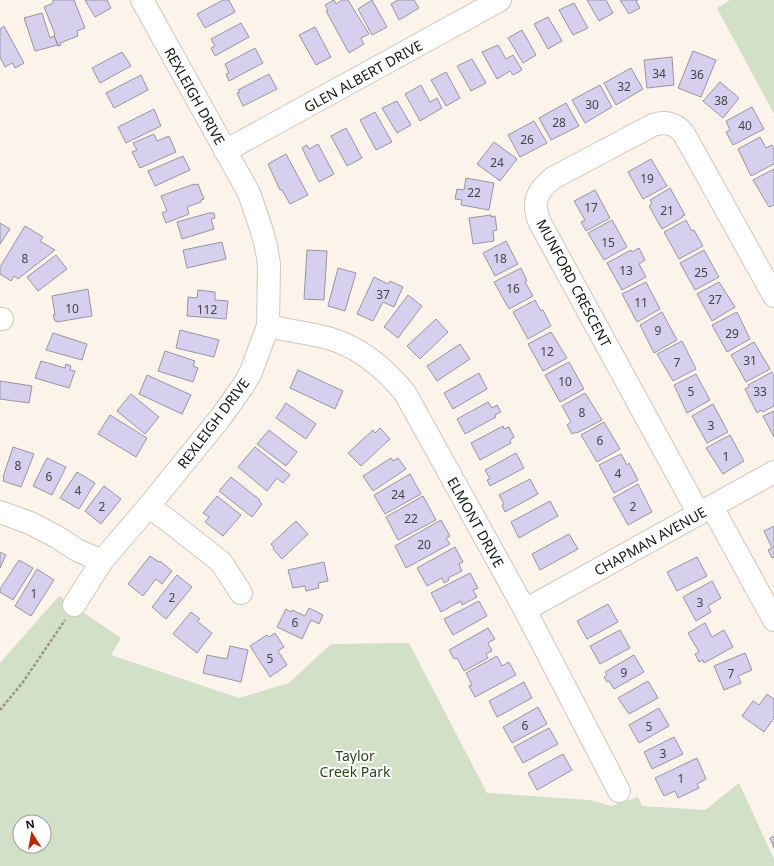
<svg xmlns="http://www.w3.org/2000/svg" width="774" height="866" viewBox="0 0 774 866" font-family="'Noto Sans',sans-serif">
	<rect width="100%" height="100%" fill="#fcf3ea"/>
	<path fill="#d1e0c7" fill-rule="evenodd" d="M730 0H774V114L717 8Z
		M59 596 121 638 111 655 239 698 289 683 331 644 409 643 487 793 590 800 611 806 638 797 642 806 705 810 739 783 774 859V866H0V663ZM20 822H44V846H20Z"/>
	<path fill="#d7cfee" stroke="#9895a0" d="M53 0H74L85 28 77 31 78 36 60 43 61 45 58 46 54 35 55 34 44 7 53 3Z
		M85 0H107L111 8 95 17Z
		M223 0H229L235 12 205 28 197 14Z
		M334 0 336 4 342 0H348L369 34 361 38 364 44 349 53 326 11 328 10 325 5Z
		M372 0 387 27 372 35 358 9Z
		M398 0H414L419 8 399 20 391 4Z
		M587 0H606L613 13 599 21Z
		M620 0H638L636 1 640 8 629 14Z
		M574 3 588 28 573 35 559 10Z
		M42 13 50 38 54 36 58 45 35 51 24 18Z
		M548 17 562 41 548 49 534 24Z
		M241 23 249 37 215 56 211 48 215 46 211 39Z
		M4 26 24 63 15 68 12 63 5 67 0 57V29Z
		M315 27 331 57 316 65 299 35Z
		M522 30 536 55 523 63 508 38Z
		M498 45 506 59 513 55 522 70 513 75 510 71 497 79 482 52Z
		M255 48 263 63 229 81 226 74 229 73 225 64Z
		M693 51 716 60 701 97 678 88Z
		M122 52 131 66 100 83 92 68Z
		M672 57 674 85 647 88 644 60Z
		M472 59 486 83 471 91 457 66Z
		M631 68 643 89 616 105 604 83Z
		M446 72 460 98 446 106 431 80Z
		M269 74 277 89 243 106 237 93 240 92 238 90Z
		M141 75 148 90 114 108 106 93Z
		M720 82 739 98 723 118 703 101Z
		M421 85 430 102 437 98 442 108 420 121 405 94Z
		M600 85 612 107 585 123 572 100Z
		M397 101 411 125 397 133 382 108Z
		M566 103 579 126 551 140 539 118Z
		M752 107 764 129 733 145 726 132 730 130 726 121Z
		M154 109 161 126 126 143 118 127Z
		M375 112 392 142 376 150 360 120Z
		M534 121 547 143 520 157 508 135Z
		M346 128 362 158 347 166 331 136Z
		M154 134 157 141 169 136 176 152 140 168 132 152 137 150 133 143Z
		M760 137 766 148 772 145 774 148V164L751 176 738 149Z
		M494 142 517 159 500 181 477 164Z
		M318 144 334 174 319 182 302 148 307 145 309 149Z
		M286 154 308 195 290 204 282 190H280L268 164Z
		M183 156 190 170 155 186 148 171Z
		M651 159 667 186 643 199 628 172Z
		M774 169V205L769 207 753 180Z
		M466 178 494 183 489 210 461 205 462 200 455 199 457 189 464 190Z
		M194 184V185L198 184 204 199 201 200V202L187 207 189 214 166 223 162 213 167 211 161 196Z
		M670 188 685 215 682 216 683 217 662 229 649 206 652 204 650 200Z
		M595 190 610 218 586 231 581 222 585 220 574 201Z
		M209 213H214L215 218 211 219 214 229 182 239 177 222Z
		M491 215V217L495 216 497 230 493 231 494 241 473 244 469 218Z
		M612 220 627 247 604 260 588 233Z
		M686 220 692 231 694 230 703 246 679 259 664 232Z
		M0 223 10 229 0 244Z
		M25 226 43 237 40 241 55 250 18 279 14 276 11 281 0 274V267Z
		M506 241 518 264 495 276 483 253Z
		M222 242 226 259 187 268 183 250Z
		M639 248 645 260 639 264 646 277 622 290 607 263 631 250 632 252Z
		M307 250 327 251 324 300 304 299Z
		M704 250 719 277 695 290 680 263Z
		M56 255 67 269 38 291 27 277Z
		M338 268 356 273 345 311 328 306Z
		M521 268 527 281 525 282 533 296 509 309 494 282Z
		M374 277 388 284 390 281 403 287 394 307 383 302 373 321 357 314Z
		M646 282 660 309 637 322 622 294Z
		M719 282 735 307 712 321 697 294Z
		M88 289 92 316 57 322V321H55L53 315H55L52 296Z
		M198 290 215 292V300L228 301 226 319 187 316 188 297 197 298Z
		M408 295 422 306 398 338 384 327Z
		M535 300 541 311 543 310 551 326 528 339 513 312Z
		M662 312 677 340 654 353 640 325Z
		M737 312 750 339 727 352 712 325Z
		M436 319 448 332 420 359 407 346Z
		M180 330 219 340 214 357 176 348Z
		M551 332 567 358 543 371 528 344Z
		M53 333 87 344 82 360 46 350Z
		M682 341 696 369 673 381 657 354Z
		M754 342 770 369 746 382 731 355Z
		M460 344 470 359 437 381 427 366Z
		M165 351 195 361 193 366 198 368 193 382 158 371Z
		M41 361 65 368 66 364 71 366 70 370 75 371 69 388 35 378Z
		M569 362 584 389 560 402 545 375Z
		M298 370 343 391 335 409 290 388Z
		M772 372 774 376V406L763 412 761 410 757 413 745 389 749 387 748 385Z
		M479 373 487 389 453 409 444 393Z
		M696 374 710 400 687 413 674 385Z
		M147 375 191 395 182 414 139 394Z
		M0 381 32 386 29 403 0 399Z
		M585 393 602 420 577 433 576 432 572 434 567 425 571 422 562 406Z
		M131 394 159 417 145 434 117 411Z
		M488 402 492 408 497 405 501 412 495 415 496 417 465 434 457 419Z
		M286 403 316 424 306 439 276 418Z
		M713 404 728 432 707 443 692 416Z
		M774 411V437L763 416Z
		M110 415 147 438 136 457 98 434Z
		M604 422 620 449 597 462 581 435Z
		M503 426 504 429 509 427 514 437 510 440 511 443 480 460 471 443Z
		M380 428 390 439 361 466 348 453 373 430 375 433Z
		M269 430 297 452 286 466 257 444Z
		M730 435 744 461 723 474 706 448Z
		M13 447 34 454 21 487 3 481 4 477H3Z
		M255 447 290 475 283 483 277 478 267 491 238 467Z
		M516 453 524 468 490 486 487 480 490 479 485 470Z
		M621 454 627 465 629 463 638 480 614 493 599 465Z
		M47 458 66 467 52 495 33 486Z
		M391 458 393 461 398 458 406 469 373 491 363 476Z
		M77 472 95 483 79 509 60 498Z
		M410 474 421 494 385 514 374 495Z
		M231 477 260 500 259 501 262 504 252 517 219 491Z
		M530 479 538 494 505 512 502 505 504 504 499 495Z
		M638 484 652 512 628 525 613 498Z
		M104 486 121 499 101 524 85 511Z
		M217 496 241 515 223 536 205 522 209 517 203 513Z
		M423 496 436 520 398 540 386 517Z
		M550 501 558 516 519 538 511 522Z
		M441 520 450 536 446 538 450 544 406 568 395 546Z
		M296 521 308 534 282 559 273 549 274 548 271 544Z
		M774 526V557L772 558 768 550 772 548 764 531Z
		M569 534 578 549 540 570 532 554Z
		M455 547 463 562 459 564 462 571 448 578 449 580 444 583 442 578 427 586 417 568Z
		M0 552 6 555 0 568Z
		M150 556 159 562 160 561 172 571 162 584 156 579 143 596 128 584Z
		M697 557 707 576 677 591 667 572Z
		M19 560 33 568 13 600 0 592V589Z
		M324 562 328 581 318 583 319 588 306 591 305 586 293 588 288 570Z
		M37 569 54 580 31 616 15 606Z
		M470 573 478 588 473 590 477 597 462 605 461 601 441 612 431 593Z
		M177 575 192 587 166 619 152 607Z
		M712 581 721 598 708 606 711 612 696 621 683 597Z
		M479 601 487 616 453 635 444 619Z
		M608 604 618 622 587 639 577 621Z
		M309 608 323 615 319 624 311 620 302 639 277 627 286 609 291 612 292 610 305 616Z
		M191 612 200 619 197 621 212 633 197 653 173 634Z
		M705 623 712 637 724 630 733 647 704 663 703 660 699 662 695 654 699 652 688 633Z
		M488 628 495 639 488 643 492 651 486 654 488 658 464 671 457 658 454 659 449 650Z
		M620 630 630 648 600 664 590 646Z
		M275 633 284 647 278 651 287 665 270 677 250 646 267 635 269 637Z
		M230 646 248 650 241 682 203 673 207 655 227 659Z
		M745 653 752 670 738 676 741 683 724 690 714 666Z
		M634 655 644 672 614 689 609 681 607 682 604 677 607 675 605 672Z
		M497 656 502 666 509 662 516 675 475 697 469 686 472 685 466 673Z
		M648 681 658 698 629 714 618 698Z
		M524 682 532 698 497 717 489 701Z
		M767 694 774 699V718L764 732 742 716 753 701 759 705Z
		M538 707 547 724 512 743 503 727Z
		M659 708 669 726 639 743 629 725Z
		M549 728 558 744 523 763 514 747Z
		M674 737 683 754 652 769 644 752Z
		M563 754 572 770 537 790 528 773Z
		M697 758 706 779 697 784 699 788 678 798 675 791 664 796 655 778Z
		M774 836V848L770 838Z"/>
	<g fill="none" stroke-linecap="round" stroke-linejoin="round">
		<g stroke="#cfc7bd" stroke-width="24">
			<path id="minor" d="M225 151 500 0
				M0 319H2
				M268 326C289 331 311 333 331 339 361 348 386 370 405 393L525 610 619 791
				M148 507 165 518 221 562 241 593
				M712 507 774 620
				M0 512 30 523 57 537 77 550 102 561
				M699 514 539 221C532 201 537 191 553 178L653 125C665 121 676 123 684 134L774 296
				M74 605 102 561 148 507 221 417 243 386 251 372 268 326 269 264 266 246 261 228 249 193 142 0
				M525 610 774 472"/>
		</g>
		<path stroke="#99938c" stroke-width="2.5" stroke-dasharray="3 2" stroke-linecap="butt" d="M0 710 23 682 65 620"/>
		<use href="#minor" stroke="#fff" stroke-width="22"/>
	</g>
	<g text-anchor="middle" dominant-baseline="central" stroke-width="4" stroke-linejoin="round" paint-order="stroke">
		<g font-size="12" fill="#464348">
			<text x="659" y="73">34</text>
			<text x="697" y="74">36</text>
			<text x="624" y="86">32</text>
			<text x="721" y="100">38</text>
			<text x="592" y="104">30</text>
			<text x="559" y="122">28</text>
			<text x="745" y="125">40</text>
			<text x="527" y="139">26</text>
			<text x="497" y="162">24</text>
			<text x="647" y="178">19</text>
			<text x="474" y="192">22</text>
			<text x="591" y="207">17</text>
			<text x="667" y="210">21</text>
			<text x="608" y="242">15</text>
			<text x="25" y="258">8</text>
			<text x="500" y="258">18</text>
			<text x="626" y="270">13</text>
			<text x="701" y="272">25</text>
			<text x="513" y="288">16</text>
			<text x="383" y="294">37</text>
			<text x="715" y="299">27</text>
			<text x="641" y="302">11</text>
			<text x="72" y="308">10</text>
			<text x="207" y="309">112</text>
			<text x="658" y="330">9</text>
			<text x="732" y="333">29</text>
			<text x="547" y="351">12</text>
			<text x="750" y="360">31</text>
			<text x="677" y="362">7</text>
			<text x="565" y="381">10</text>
			<text x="691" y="391">5</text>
			<text x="760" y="391">33</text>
			<text x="582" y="412">8</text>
			<text x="711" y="425">3</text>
			<text x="600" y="440">6</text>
			<text x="726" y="456">1</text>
			<text x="18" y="465">8</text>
			<text x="618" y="473">4</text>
			<text x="49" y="476">6</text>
			<text x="78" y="490">4</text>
			<text x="398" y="494">24</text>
			<text x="102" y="506">2</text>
			<text x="633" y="506">2</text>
			<text x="411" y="518">22</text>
			<text x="424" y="544">20</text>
			<text x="34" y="593">1</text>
			<text x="172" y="597">2</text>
			<text x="700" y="602">3</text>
			<text x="295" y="622">6</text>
			<text x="270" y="658">5</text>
			<text x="624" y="672">9</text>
			<text x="731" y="673">7</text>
			<text x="525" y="725">6</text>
			<text x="649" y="726">5</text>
			<text x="663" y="753">3</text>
			<text x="681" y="778">1</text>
		</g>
		<g font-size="14" fill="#161410" stroke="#fff">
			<text transform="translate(363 76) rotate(-29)">GLEN ALBERT DRIVE</text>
			<text transform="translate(195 96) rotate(61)">REXLEIGH DRIVE</text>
			<text transform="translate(574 283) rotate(62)">MUNFORD CRESCENT</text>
			<text transform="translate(213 423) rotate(-53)">REXLEIGH DRIVE</text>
			<text transform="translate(476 522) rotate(61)">ELMONT DRIVE</text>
			<text transform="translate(650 541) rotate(-29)">CHAPMAN AVENUE</text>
		</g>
		<g font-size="14" fill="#2c451a" stroke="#fff">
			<text x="355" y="755">Taylor<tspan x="355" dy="16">Creek Park</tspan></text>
		</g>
	</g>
	<g transform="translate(32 834) rotate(349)"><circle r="19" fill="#ffffff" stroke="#a2a19f"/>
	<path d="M0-3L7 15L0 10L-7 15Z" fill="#b62c00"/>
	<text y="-6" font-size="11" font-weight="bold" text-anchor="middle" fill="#161410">N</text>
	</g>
</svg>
